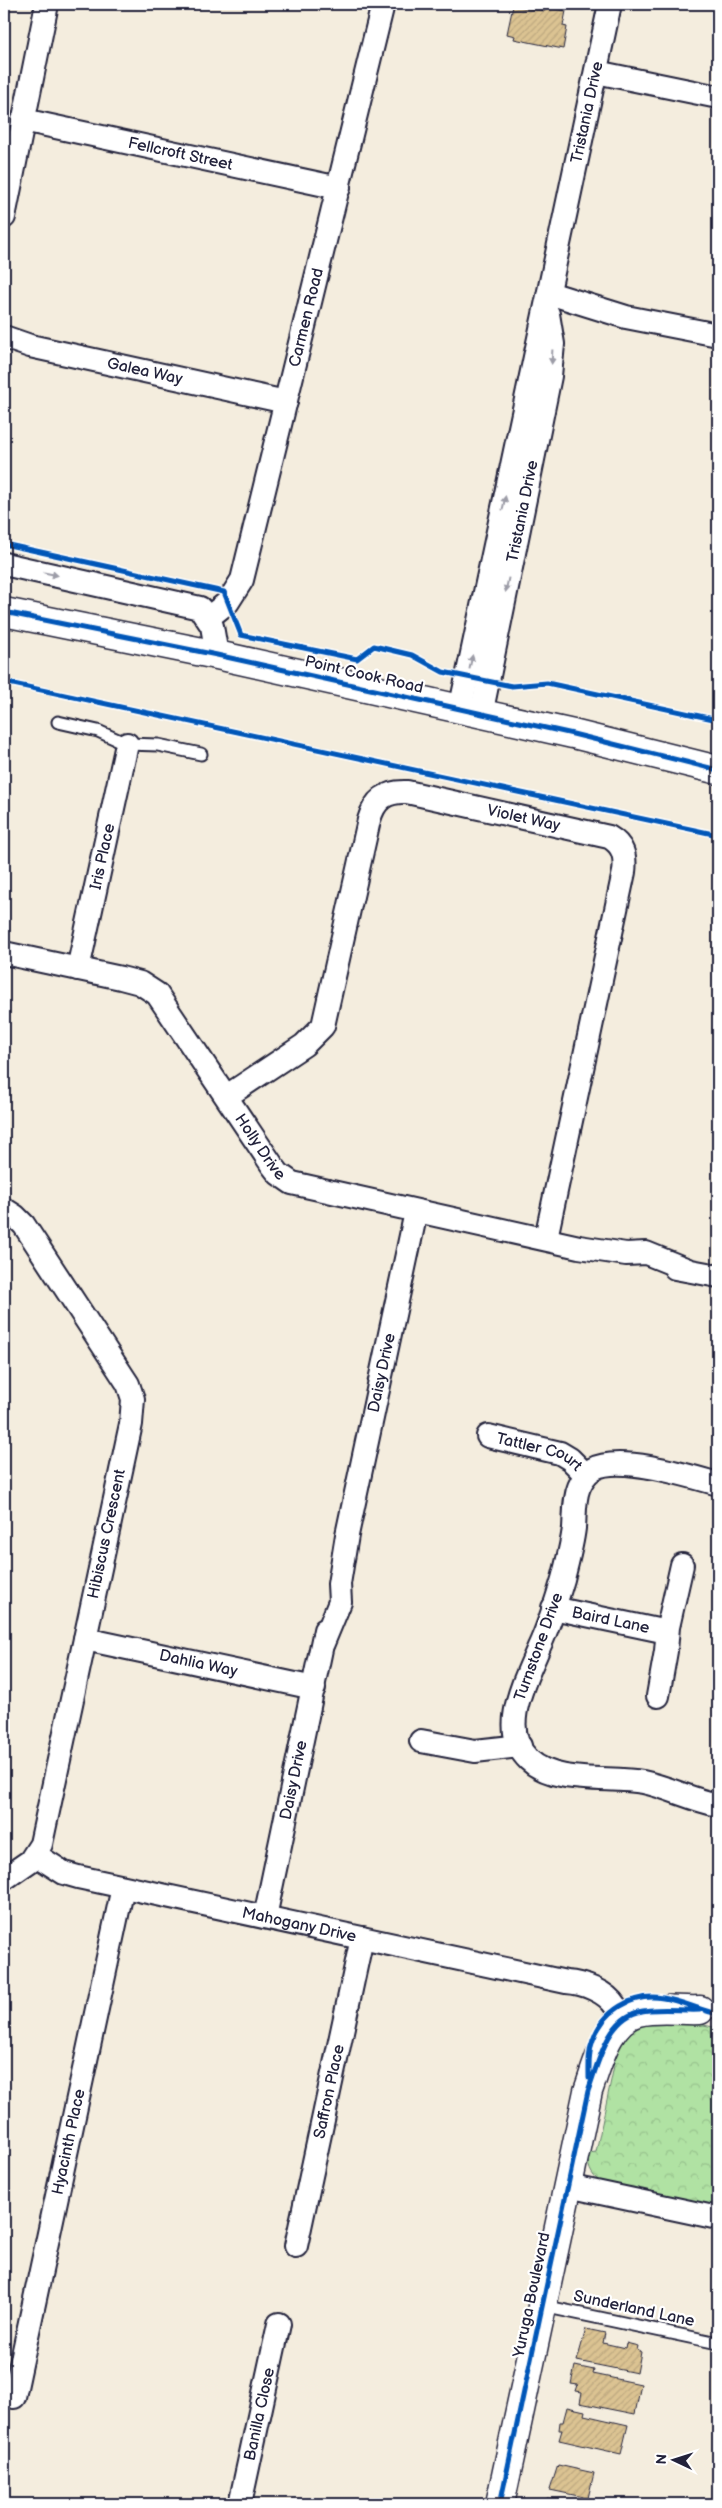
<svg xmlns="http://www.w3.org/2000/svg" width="722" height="2508" viewBox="0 0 722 2508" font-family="'Balsamiq Sans',sans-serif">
	<defs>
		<pattern id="park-crowns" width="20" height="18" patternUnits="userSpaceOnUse" patternTransform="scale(1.25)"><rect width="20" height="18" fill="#b0e2a3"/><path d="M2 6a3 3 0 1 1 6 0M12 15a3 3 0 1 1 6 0" fill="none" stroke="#97c28d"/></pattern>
		<pattern id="building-hatch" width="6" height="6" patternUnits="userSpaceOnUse" patternTransform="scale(1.25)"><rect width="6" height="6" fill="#dbc392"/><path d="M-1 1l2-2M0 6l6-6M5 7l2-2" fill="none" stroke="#bca77f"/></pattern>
	</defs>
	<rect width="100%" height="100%" fill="#f4edde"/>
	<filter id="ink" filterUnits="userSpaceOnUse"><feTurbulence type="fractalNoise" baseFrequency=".02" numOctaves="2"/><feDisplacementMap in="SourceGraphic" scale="10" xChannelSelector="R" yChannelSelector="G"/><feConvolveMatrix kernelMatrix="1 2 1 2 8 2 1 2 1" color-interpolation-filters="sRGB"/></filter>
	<g filter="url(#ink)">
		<path fill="url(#park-crowns)" stroke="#69826f" d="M689 2022 718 2028V2209L601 2183C591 2175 586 2165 589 2153L596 2152 614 2066 610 2061 634 2023Z"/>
		<path fill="url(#building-hatch)" stroke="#22223b" d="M513 6 545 11 546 7 566 11 563 26 567 27 563 49 514 39 515 36 507 34Z
			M586 2329 605 2333 603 2343 625 2348 626 2343 638 2346 637 2350 641 2352 637 2373 577 2361Z
			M575 2366 594 2370 593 2374 641 2384 635 2414 580 2403 582 2392 576 2391 578 2385 571 2384Z
			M567 2407 585 2411 584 2415 628 2425 621 2454 559 2440 562 2430H559L560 2422H563Z
			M558 2465 594 2473 588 2498 550 2490Z
			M547 2498 566 2502V2504H546Z"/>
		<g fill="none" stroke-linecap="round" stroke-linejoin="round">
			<g stroke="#22223b" stroke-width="15">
				<path id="lane" d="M58 722 98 731 127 744 158 745 201 754
					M543 2306 718 2343"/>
			</g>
			<g stroke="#22223b" stroke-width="26">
				<g id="street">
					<path d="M596 72 718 97"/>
					<path id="s1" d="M23 120 339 188"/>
					<path d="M4 217 47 4"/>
					<path d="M549 293 626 317 718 335"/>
					<path id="s2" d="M4 337 30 346 286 402"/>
					<path d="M4 564 200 608 212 626 217 655"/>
					<path id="s3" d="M208 618 228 602 242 580 383 4"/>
					<path id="s4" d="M460 710 610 4"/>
					<path id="s5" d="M481 715 550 376 553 344 548 314"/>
					<path id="s6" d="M4 953 121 978 140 983 157 994 272 1165 279 1174 292 1183 579 1247 626 1254 646 1253 688 1270"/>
					<path id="s7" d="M78 969 127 744"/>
					<path id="s8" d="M227 1096 304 1045 323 1026 369 820C375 799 386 791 407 792L609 837C623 845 626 856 624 872L546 1238"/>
					<path d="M4 1209 15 1216 24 1225 128 1384 133 1399 131 1424 41 1844 30 1861 4 1879"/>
					<path d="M675 1268 718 1276"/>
					<path id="s9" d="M488 1436 560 1453 570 1459 586 1475"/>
					<path d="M718 1484C690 1476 619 1454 593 1469 587 1473 582 1480 579 1487 574 1499 575 1514 574 1528 572 1545 567 1563 563 1579 556 1602 549 1626 539 1647 526 1679 497 1730 529 1760 555 1785 610 1776 643 1782 668 1787 692 1800 718 1805"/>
					<path id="s10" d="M553 1608 667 1632"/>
					<path id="s11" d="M85 1639 314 1688"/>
					<path id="s12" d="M323 1643 340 1602 339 1584 347 1535 416 1212"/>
					<path d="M658 1696 666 1651 668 1627 682 1565"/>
					<path d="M421 1741 475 1751 520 1746"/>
					<path id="s13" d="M36 1855 64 1873 78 1877 566 1982C583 1983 606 1991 616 2007 618 2011 618 2019 619 2023"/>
					<path id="s14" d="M265 1917 325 1630"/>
					<path d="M568 2186 718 2218"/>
					<path id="s15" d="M296 2246 362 1938"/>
					<path id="s16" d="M14 2397 123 1887"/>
					<path id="s17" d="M240 2504 279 2324"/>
				</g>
			</g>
			<g stroke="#22223b" stroke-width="31">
				<path id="secondary" d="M4 612 217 655 573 734 718 770
					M500 2504 588 2091C598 2064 607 2020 638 2012 657 2007 681 2011 700 2010"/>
			</g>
			<use href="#lane" stroke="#fff" stroke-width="11"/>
			<use href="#street" stroke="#fff" stroke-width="22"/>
			<use href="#secondary" stroke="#fff" stroke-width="28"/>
			<g stroke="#fff" stroke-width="8">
				<path id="cycleway" d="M4 544 224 592 241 635 357 659 374 646 412 655 443 672 487 681 512 686 547 683 718 720
					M4 612 217 655 573 734 718 770
					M4 682 718 835
					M589 2078C589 2066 588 2052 593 2040 603 2011 632 1993 663 1998 682 2001 699 2010 718 2014
					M500 2504 588 2091C598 2064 607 2020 638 2012 657 2007 681 2011 700 2010"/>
			</g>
			<use href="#cycleway" stroke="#0057b8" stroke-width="5"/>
		</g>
		<defs><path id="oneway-solid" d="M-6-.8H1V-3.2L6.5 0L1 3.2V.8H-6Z" transform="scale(1.25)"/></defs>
		<g fill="#9c9ca7">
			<use href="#oneway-solid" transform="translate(552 357) rotate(93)"/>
			<use href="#oneway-solid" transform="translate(504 503) rotate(-78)"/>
			<use href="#oneway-solid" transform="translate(51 574) rotate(12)"/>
			<use href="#oneway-solid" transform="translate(507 585) rotate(102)"/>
			<use href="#oneway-solid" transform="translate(471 662) rotate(-78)"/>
		</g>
	</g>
	<g text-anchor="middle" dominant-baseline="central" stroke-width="4.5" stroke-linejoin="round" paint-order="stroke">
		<g font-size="16" fill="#22223b" stroke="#fff">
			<text stroke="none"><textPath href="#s4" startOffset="611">Tristania Drive</textPath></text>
			<text stroke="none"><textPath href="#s1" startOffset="161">Fellcroft Street</textPath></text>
			<text stroke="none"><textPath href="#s3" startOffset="322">Carmen Road</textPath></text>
			<text stroke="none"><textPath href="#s2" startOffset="145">Galea Way</textPath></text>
			<text stroke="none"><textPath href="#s5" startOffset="208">Tristania Drive</textPath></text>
			<text transform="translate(364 675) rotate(13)">Point Cook Road</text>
			<text stroke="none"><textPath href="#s8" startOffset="502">Violet Way</textPath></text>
			<text stroke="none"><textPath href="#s7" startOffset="115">Iris Place</textPath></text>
			<text stroke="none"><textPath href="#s6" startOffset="344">Holly Drive</textPath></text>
			<text stroke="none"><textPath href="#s12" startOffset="278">Daisy Drive</textPath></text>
			<text stroke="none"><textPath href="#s9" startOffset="54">Tattler Court</textPath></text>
			<text transform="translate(107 1534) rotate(-78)">Hibiscus Crescent</text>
			<text stroke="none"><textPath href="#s10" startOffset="59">Baird Lane</textPath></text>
			<text transform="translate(539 1647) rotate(-70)">Turnstone Drive</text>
			<text stroke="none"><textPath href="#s11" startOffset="116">Dahlia Way</textPath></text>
			<text stroke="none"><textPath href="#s14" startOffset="140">Daisy Drive</textPath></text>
			<text stroke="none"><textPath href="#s13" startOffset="274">Mahogany Drive</textPath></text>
			<text stroke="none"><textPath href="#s15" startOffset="158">Saffron Place</textPath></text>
			<text stroke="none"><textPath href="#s16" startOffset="261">Hyacinth Place</textPath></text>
			<text transform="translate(532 2295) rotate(-78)">Yuruga Boulevard</text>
			<text transform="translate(634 2309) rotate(12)">Sunderland Lane</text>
			<text stroke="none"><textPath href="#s17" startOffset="92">Banilla Close</textPath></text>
		</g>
	</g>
	<rect width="722" height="2508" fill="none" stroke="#fff" stroke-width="20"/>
	<rect x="10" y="10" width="702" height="2488" fill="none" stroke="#22223b" stroke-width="2" filter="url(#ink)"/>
	<g transform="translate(674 2460) rotate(274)" stroke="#ffffff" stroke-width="4" paint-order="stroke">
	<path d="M0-4L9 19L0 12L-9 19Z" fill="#22223b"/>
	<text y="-8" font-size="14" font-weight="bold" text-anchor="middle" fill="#22223b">N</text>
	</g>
</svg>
